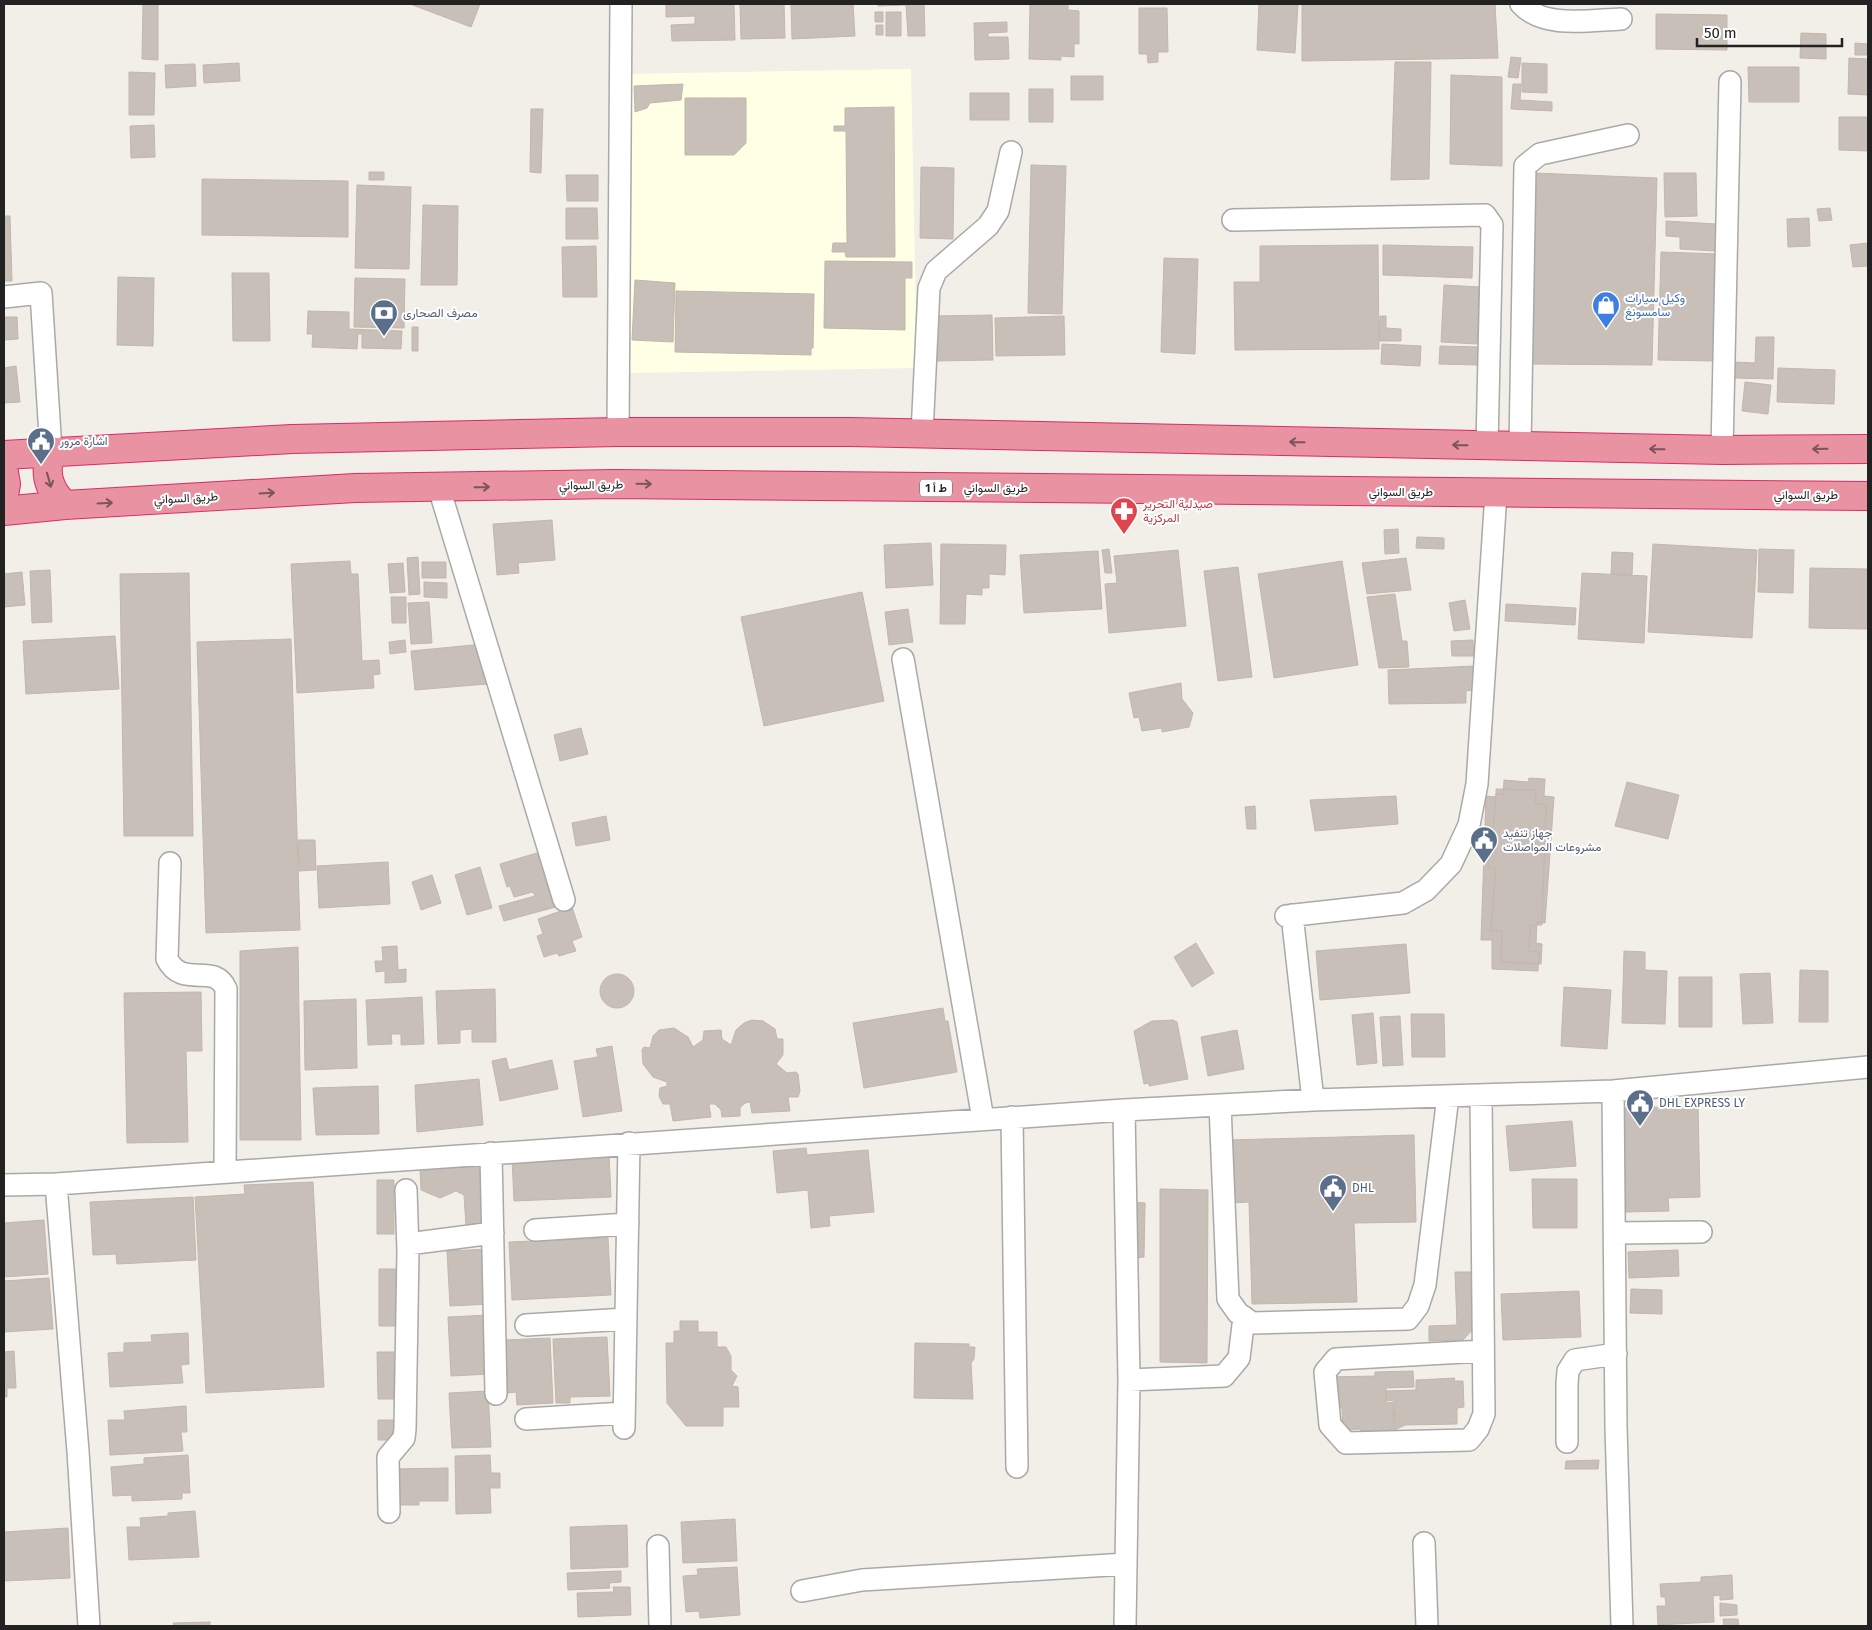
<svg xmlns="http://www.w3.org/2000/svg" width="1872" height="1630" viewBox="0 0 1872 1630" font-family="'Fira Sans',Vazirmatn,sans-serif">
	<rect width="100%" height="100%" fill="#f2efe9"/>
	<path fill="#ffffe5" d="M911 69 917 368 629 373 623 74Z"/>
	<path fill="#c7bfb8" stroke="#c4b6ab" d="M143 4H158V60L142 59Z
		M410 4H480L471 27Z
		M666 4H734L735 40 672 41 671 25 695 24V16L666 17Z
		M740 4H784L785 38 741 39Z
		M791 4H853L855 36 792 39Z
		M878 4H924L925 36H908L906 5 878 6Z
		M1030 4H1068V10L1079 11V44H1074V57L1061 56V60L1029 59Z
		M1259 4H1298L1295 53 1257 50Z
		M1302 4H1495L1498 58 1302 61Z
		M1139 8H1167L1168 52H1158V62L1148 63 1147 54H1139Z
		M875 12H883V22H875Z
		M886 12H901V36H886Z
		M1656 14 1727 15V50L1656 49Z
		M1007 22V32L988 33V37H1008L1009 59 975 60 974 23Z
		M876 25H883V35H876Z
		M1801 33 1826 34V59L1800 58Z
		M1855 43 1868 44V55H1855Z
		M1511 57 1521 58 1518 78 1508 77Z
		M1849 58 1868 59V95L1848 94Z
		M1395 62H1431L1429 179 1391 180Z
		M239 63 240 81 204 83 203 65Z
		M1522 63 1547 64V93L1522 92Z
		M195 64 196 86 166 88 165 65Z
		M1748 67H1799V102H1749Z
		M129 72 155 73 154 115H129Z
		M1451 75 1502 77V166L1450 164Z
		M1071 76H1103V100H1071Z
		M683 84 681 100 650 103 647 108 635 112 634 86Z
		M1513 84H1521L1520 100 1552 102V111L1511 109Z
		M1029 89H1053V122H1029Z
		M970 93H1009V120H970Z
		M685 98H746V143L734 155H685Z
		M894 107 895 257H846L845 252H832L833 243H847L846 131H834V126H845V108Z
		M531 109H543L541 173 530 172Z
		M1839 117H1868V151L1839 150Z
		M154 125 155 157 131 158 130 126Z
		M1031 165 1066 166 1062 314 1028 313Z
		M921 167 954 168 953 239 920 238Z
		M369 172H384V180H369Z
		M1535 173 1657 178 1652 365 1532 364Z
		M1664 173H1696L1697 216 1665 217Z
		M566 175H598V201H567Z
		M202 179 348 181V237L202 235Z
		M357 185 411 187 409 269 355 268Z
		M423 205 458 206 457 285H421Z
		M566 208H597L598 239H566Z
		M1830 208 1832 220 1819 221 1817 209Z
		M4 216H10L12 281H4Z
		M1809 218 1810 246 1788 247 1787 219Z
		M1666 221 1716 224 1715 251 1680 249V237L1666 236Z
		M1868 243V266L1853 267 1850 245Z
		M1378 245 1379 349 1235 350 1234 282H1260V246Z
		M1383 245 1473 247 1472 278 1383 275Z
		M596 246 597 297H563L562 247Z
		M1661 252 1719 254 1716 361 1658 360Z
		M1164 258 1198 259 1195 354 1161 352Z
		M825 261 912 262V278H905V330L824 328Z
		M232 273H269L270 341H233Z
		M118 277 154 278 153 346 117 345Z
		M355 278 405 279 404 328 354 327Z
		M635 280 675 283 673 342 632 340Z
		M1444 285 1480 287 1477 344 1441 342Z
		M676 291 814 294 813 348H811V355L675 352Z
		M308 311 349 312V329L402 331 401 349 362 348V334H358L357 349 312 347 313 334H307Z
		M992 315 993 360 935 361 934 316Z
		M1064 316 1065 355 996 356 995 318Z
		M1380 316H1386V328L1401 329V341H1379Z
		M4 317H17L18 339 4 340Z
		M412 327H418V351H412Z
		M1756 337H1774L1773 379 1735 378V362L1755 363Z
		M1382 344 1421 346 1420 366 1381 364Z
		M1440 346 1480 347V365L1439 364Z
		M16 366 20 402 4 403V368Z
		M1778 368 1835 370 1834 404 1777 402Z
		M1745 382 1771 385 1768 414 1742 411Z
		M552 520 555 560 518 563 519 573 497 575 493 524Z
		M1398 529 1399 553 1385 554 1384 530Z
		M1417 537 1444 538V549L1416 548Z
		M931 543 933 585 886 588 884 545Z
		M941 544 1006 545 1005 575 989 574V588H982V595L966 594 965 624H940Z
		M1653 544 1757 550 1752 638 1648 632Z
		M1109 549 1112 573H1105L1102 550Z
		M1759 549 1794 550 1793 593 1758 592Z
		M1178 550 1186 626 1109 633 1105 584 1117 583 1114 556Z
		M1098 551 1102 609 1024 613 1020 555Z
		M1612 552 1633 553 1632 575 1611 574Z
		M418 557 420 594 409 595 407 558Z
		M1406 558 1411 590 1367 594 1362 563Z
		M350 561 351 574H358L362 661 379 660 380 674 373 675 374 688 297 693 291 564Z
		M1342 561 1358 665 1274 678 1258 574Z
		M422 562H446V578H422Z
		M403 563 405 592 390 593 388 564Z
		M1238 567 1252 677 1218 681 1204 571Z
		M1810 568 1868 569V629L1809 628Z
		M50 570 52 622 32 623 30 571Z
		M22 572 25 605 4 607V574Z
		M189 573 193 836H124L120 574Z
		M1582 573 1647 576 1644 643 1578 639Z
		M424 582 447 583V598L424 597Z
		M862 592 884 701 764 726 741 617Z
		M1395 594 1402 641H1407L1409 667 1379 668 1367 597Z
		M391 597H406V623H392Z
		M1465 600 1470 629 1454 631 1449 603Z
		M429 602 432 643 411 644 408 603Z
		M1506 604 1576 608 1575 625 1505 621Z
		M908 609 913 642 889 645 885 612Z
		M115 636 119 689 26 694 23 641Z
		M291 639 300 930 206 933 197 642Z
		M405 640 406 652 390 654 389 642Z
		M1473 640 1474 656H1452L1451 641Z
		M483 644 487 684 415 690 411 651Z
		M1474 666 1473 690 1466 691V703L1389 704 1388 670Z
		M1181 683 1182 699 1193 713 1189 727 1162 732V728L1142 731 1139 717 1134 718 1129 693Z
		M581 728 588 754 560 761 554 735Z
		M1529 778 1545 779 1544 796 1554 797 1545 923 1537 922 1536 943 1542 944 1541 964 1501 962 1502 931 1491 930 1496 868 1488 867 1489 841 1492 842 1496 794H1503L1504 780 1528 782Z
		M1627 782 1679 795 1668 839 1615 826Z
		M1496 789 1536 790 1535 804H1546L1542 925H1530L1529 951 1539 952 1538 971 1492 969V940H1481L1486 796 1496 797Z
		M1396 796 1398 824 1315 831 1310 800Z
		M1255 806 1256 829H1247L1245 807Z
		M606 816 610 840 576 846 572 823Z
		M298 840H315L316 870 299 871Z
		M540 852 556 907 504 921 499 906 535 896 533 892 514 897 510 886 507 887 500 864Z
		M388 862 390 904 319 908 317 866Z
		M480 867 492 908 467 915 455 875Z
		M432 875 441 903 421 910 412 882Z
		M572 907 582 937 572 941 576 951 559 956 557 953 544 957 537 936 543 934 538 919Z
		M1196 943 1214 973 1192 987 1174 957Z
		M1406 944 1410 993 1320 1000 1316 951Z
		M397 946 398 970 406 969V982L385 983V971L376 972 375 961H383L382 947Z
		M298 947 301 1140H240V951Z
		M1624 951 1645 952V970L1667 971 1665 1024 1622 1023Z
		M1800 970 1828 971V1022H1799Z
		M1770 973 1773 1023 1743 1024 1740 974Z
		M600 991a17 17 0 1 1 34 0a17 17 0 1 1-34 0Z
		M1679 977H1712V1027H1679Z
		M1564 987 1611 990 1607 1049 1561 1046Z
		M495 989 496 1042H472V1029L460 1030V1043L438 1044 436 991Z
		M201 992 202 1051H186L188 1142 127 1143 124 993Z
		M422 997 424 1044 401 1045V1034H391L392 1044 368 1045 366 1000Z
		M356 999 357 1068 305 1070 304 1001Z
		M943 1008 945 1021H948L957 1072 864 1088 853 1023Z
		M1373 1013 1377 1063 1357 1065 1352 1015Z
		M1411 1014H1444L1445 1057H1412Z
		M1400 1016 1403 1065 1383 1066 1380 1017Z
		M752 1020 763 1021 775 1029 777 1039H783V1055L776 1064 787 1073 796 1072 798 1074 800 1091 798 1097H788L790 1111 752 1113 750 1102 745 1103 740 1108V1116L722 1117 721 1110 715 1104H709L711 1117 673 1121 670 1104H663L659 1096 660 1088 667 1086V1082L653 1077 643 1064 642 1050 644 1047 650 1048 653 1036 659 1030 674 1028 688 1037 693 1047 703 1040 704 1031 721 1030 722 1039 731 1045 736 1030 744 1023Z
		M1173 1020 1177 1022 1188 1079 1149 1086V1083L1144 1084 1134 1031 1152 1021Z
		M1237 1030 1244 1069 1208 1076 1201 1037Z
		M612 1046 622 1111 583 1117 574 1061 598 1057 596 1049Z
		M506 1058 509 1070 552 1060 558 1089 500 1101 492 1061Z
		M479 1079 483 1125 417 1132 415 1085Z
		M378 1086 379 1134 316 1135 313 1088Z
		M1698 1106 1700 1197 1668 1198 1669 1211 1626 1212 1623 1108Z
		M1572 1121 1576 1166 1510 1171 1506 1126Z
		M1414 1135 1416 1222 1354 1223 1357 1302 1252 1304 1249 1202 1231 1203 1229 1140Z
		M806 1148 807 1155 868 1150 874 1212 829 1216 830 1226 811 1228 808 1190 777 1193 773 1151Z
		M609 1154 611 1197 514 1201 512 1158Z
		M480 1166 483 1225 466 1226 464 1195 456 1191 440 1198 421 1190 420 1169Z
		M1532 1179H1577V1228H1533Z
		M377 1180H394V1234H377Z
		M313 1182 324 1387 206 1393 195 1197 245 1194 244 1185Z
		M1160 1189 1208 1190 1207 1363 1160 1362Z
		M193 1197 196 1260 117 1264 116 1254 93 1255 90 1202Z
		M1133 1202 1145 1203 1144 1257 1134 1258Z
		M44 1220 48 1274 4 1277V1223Z
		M608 1238 611 1295 512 1300 509 1242Z
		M488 1249 491 1304 450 1306 447 1251Z
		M1678 1250 1679 1276 1629 1278 1628 1252Z
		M379 1269H398V1326H379Z
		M1455 1272H1473L1475 1327 1463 1340 1429 1341V1326L1457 1325Z
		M49 1278 53 1329 4 1332V1281Z
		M1631 1289 1662 1290V1314L1630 1313Z
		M1579 1291 1581 1337 1503 1340 1501 1294Z
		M489 1315 492 1374 451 1376 448 1317Z
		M680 1321H698V1332H717V1347H726L731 1356V1370L737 1376 732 1386 738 1387 739 1407H723V1426H686L667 1403 666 1343H674V1331H680Z
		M188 1333 189 1364 181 1365 183 1383 110 1387 108 1353 124 1352V1343L152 1342 151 1335Z
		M607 1337 610 1396 570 1397V1403H556L553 1339Z
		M550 1338 553 1403 517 1405 516 1392 508 1393 505 1340Z
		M915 1343 969 1344V1347H975L974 1359 971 1363 973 1399 914 1398Z
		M14 1351 16 1388H7V1397H4V1352Z
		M377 1352H394L395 1399H378Z
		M1413 1371 1414 1387 1386 1388V1403L1393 1402 1394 1430 1387 1431V1434L1361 1435V1429L1343 1430 1342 1408H1331L1330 1377 1375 1376V1372Z
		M1455 1378 1454 1381H1463L1464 1407 1457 1408V1424L1405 1425 1395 1430 1394 1400 1386 1401V1391L1416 1390V1380Z
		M488 1391 491 1447 452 1448 449 1393Z
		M186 1406 187 1432H181L183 1451 110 1455 108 1420H125L124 1411Z
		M378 1420H395V1440H378Z
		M188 1455 190 1493H182V1499L132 1501V1495L113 1496 111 1467 144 1464V1458Z
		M490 1455 491 1473H500V1488H490L491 1513 456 1514 455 1456Z
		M1599 1460 1598 1469H1565L1566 1461Z
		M448 1468V1501H419V1505H392V1469Z
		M195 1511 199 1557 129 1560 127 1527H141L140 1518 168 1516V1513Z
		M735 1519 737 1561 683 1563 681 1522Z
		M627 1525 628 1567 571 1569 570 1527Z
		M68 1528 70 1578 4 1581V1532Z
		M737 1567 740 1615 700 1618 699 1611 686 1612 683 1576 698 1575 697 1569Z
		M621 1571V1582L609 1583 610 1588 568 1590 567 1573Z
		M1732 1575 1733 1599 1720 1600V1595L1713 1596 1714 1622 1658 1625 1657 1606H1666L1665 1597H1661L1660 1584 1701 1582V1577Z
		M613 1587H630L631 1615 578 1617 577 1593 614 1592Z
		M1720 1603 1737 1605V1615L1720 1616Z
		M1723 1619H1738L1739 1626H1724Z
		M210 1622V1626H174L173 1623Z"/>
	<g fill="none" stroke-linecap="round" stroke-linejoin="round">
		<g stroke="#a9a9a9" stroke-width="24">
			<path id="minor" d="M1521 4C1544 29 1590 20 1621 19
				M1233 220 1485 215 1492 225 1487 445
				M4 297 41 293 51 451
				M618 432 621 4
				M922 434 929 288 936 271 988 226 998 211 1011 152
				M1520 446 1525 166 1540 154 1628 135
				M1722 450 1730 82
				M439 488 564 900
				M903 659 983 1119
				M170 863 167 959C183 990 214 961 226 989L225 1172
				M1292 915 1313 1100
				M1286 916 1403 903 1426 890 1451 864 1469 825 1477 784 1496 493
				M1613 1091 1616 1427 1622 1626
				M1481 1095 1484 1414 1478 1429 1469 1440 1346 1443 1330 1425 1325 1372 1336 1359 1483 1351
				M1220 1105 1228 1299 1238 1313 1252 1323 1408 1319 1418 1306 1425 1285 1448 1096
				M1124 1110 1129 1380 1125 1626
				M1012 1117 1017 1467
				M491 1153 496 1394
				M56 1184 78 1451 89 1626
				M4 1185 56 1184 1124 1110 1313 1100 1613 1091 1868 1067
				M535 1230 628 1224
				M1615 1233 1701 1232
				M408 1244 493 1233
				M526 1325 626 1319
				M1129 1380 1224 1376 1239 1358 1244 1317
				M526 1419 624 1413
				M624 1428 629 1143
				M1567 1442V1384L1568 1371 1575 1360 1616 1354
				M389 1512 388 1457 404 1438 405 1429 408 1251 406 1190
				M1424 1543 1427 1626
				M658 1546 660 1626
				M802 1591 862 1580 1126 1564"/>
		</g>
		<g stroke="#dc2a67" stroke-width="30">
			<path id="highway" d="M51 451C44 472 48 490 65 505
				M4 455 292 439 618 432H850L1722 450 1868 449
				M4 473 6 484 4 495
				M4 511 65 505 355 488 614 484 1868 496"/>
		</g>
		<use href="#minor" stroke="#fff" stroke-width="21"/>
		<use href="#highway" stroke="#e892a2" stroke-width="28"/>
	</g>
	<defs><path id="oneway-shaft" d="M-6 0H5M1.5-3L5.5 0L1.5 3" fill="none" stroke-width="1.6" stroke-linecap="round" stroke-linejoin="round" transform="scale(1.25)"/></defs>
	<g stroke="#7b545c">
		<use href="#oneway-shaft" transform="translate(1297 442) rotate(-179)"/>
		<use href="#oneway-shaft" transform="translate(1460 445) rotate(-179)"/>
		<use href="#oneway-shaft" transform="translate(1657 449) rotate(-179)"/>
		<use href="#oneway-shaft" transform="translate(1820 449) rotate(179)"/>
		<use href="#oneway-shaft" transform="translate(49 480) rotate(74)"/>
		<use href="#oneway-shaft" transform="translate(644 484) rotate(1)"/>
		<use href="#oneway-shaft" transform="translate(482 487) rotate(-1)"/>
		<use href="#oneway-shaft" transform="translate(267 493) rotate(-3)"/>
		<use href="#oneway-shaft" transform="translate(105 503) rotate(-3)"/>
	</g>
	<defs>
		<g id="shop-pin" transform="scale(1.4375)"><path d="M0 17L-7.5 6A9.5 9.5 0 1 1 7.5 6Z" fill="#3f7fe0" stroke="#fff"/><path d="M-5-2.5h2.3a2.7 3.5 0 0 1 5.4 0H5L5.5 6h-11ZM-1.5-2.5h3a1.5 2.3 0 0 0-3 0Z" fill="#fff"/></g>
		<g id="bank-pin" transform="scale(1.4375)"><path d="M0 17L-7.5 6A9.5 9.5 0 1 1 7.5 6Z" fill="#5c6f8a" stroke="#fff"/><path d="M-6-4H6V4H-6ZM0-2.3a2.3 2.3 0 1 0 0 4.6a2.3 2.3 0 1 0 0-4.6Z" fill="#fff"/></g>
		<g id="civic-pin" transform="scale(1.4375)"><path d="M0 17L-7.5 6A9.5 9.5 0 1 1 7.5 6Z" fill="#5c6f8a" stroke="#fff"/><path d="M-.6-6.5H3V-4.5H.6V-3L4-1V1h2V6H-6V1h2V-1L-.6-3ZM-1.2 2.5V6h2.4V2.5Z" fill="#fff"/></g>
		<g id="pharmacy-pin" transform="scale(1.4375)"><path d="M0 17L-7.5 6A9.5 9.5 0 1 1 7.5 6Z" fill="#e0444e" stroke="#fff"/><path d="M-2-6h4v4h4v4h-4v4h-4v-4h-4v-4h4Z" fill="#fff"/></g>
	</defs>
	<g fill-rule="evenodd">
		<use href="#shop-pin" x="1606" y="305"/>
		<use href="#bank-pin" x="384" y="313"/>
		<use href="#civic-pin" x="41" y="441"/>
		<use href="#pharmacy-pin" x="1124" y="511"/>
		<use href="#civic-pin" x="1484" y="840"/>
		<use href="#civic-pin" x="1640" y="1103"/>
		<use href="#civic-pin" x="1333" y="1188"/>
	</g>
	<g text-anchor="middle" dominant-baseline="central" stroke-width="4" stroke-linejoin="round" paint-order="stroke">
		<rect fill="#fff" stroke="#646464" stroke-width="1" x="920" y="479.5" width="32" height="17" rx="4"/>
		<g font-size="11" font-weight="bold" fill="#222">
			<text x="936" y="488">ط أ 1</text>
		</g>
		<g font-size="12" fill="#366cbe" stroke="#fff" text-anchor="start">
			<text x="1625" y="298">وكيل سيارات<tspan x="1625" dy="14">سامسونغ</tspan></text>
		</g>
		<g font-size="12" fill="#4e5e75" stroke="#fff" text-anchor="start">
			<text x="403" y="313">مصرف الصحارى</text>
			<text x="60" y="441">اشارة مرور</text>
			<text x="1503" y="833">جهاز تنفيد<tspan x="1503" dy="14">مشروعات المواصلات</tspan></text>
			<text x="1659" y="1103">DHL EXPRESS LY</text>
			<text x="1352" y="1188">DHL</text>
		</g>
		<g font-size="12" fill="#222" stroke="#fff">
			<text transform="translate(591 485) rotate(-1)">طريق السواني</text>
			<text x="996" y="488">طريق السواني</text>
			<text x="1401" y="492">طريق السواني</text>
			<text x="1806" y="495">طريق السواني</text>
			<text transform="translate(186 498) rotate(-3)">طريق السواني</text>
		</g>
		<g font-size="12" fill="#be3a42" stroke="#fff" text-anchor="start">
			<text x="1143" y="504">صيدلية التحرير<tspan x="1143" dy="14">المركزية</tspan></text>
		</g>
	</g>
	<rect width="1872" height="1630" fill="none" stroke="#222222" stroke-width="10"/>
	<path d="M1697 38v8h145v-8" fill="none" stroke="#222222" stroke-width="2.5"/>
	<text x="1704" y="38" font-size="15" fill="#222222" stroke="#ffffff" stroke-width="4" paint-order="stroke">50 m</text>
</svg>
